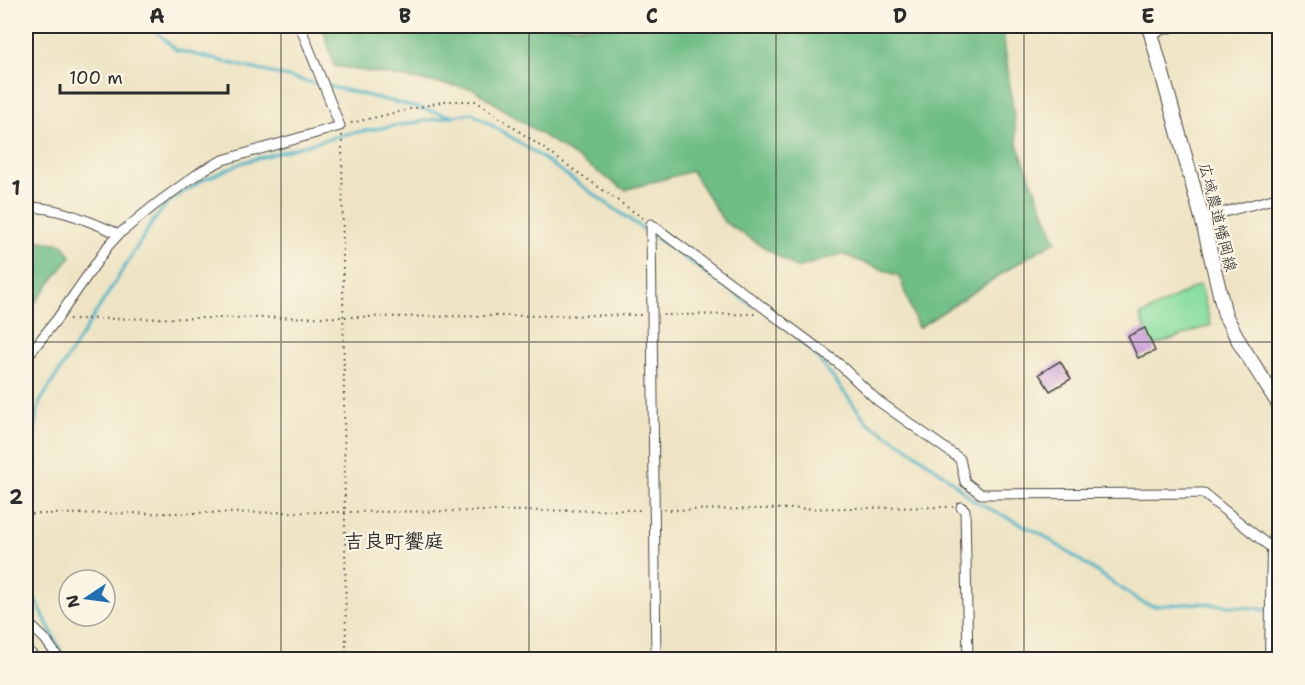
<svg xmlns="http://www.w3.org/2000/svg" width="1305" height="685" viewBox="0 0 1305 685" font-family="'Shantell Sans','Klee One',sans-serif">
	<rect width="100%" height="100%" fill="#fcf5e5"/>
	<filter id="ink" filterUnits="userSpaceOnUse"><feTurbulence type="fractalNoise" baseFrequency=".0167" numOctaves="2"/><feDisplacementMap in="SourceGraphic" scale="12" xChannelSelector="R" yChannelSelector="G"/><feConvolveMatrix kernelMatrix="1 2 1 2 8 2 1 2 1" color-interpolation-filters="sRGB"/></filter>
	<filter id="wash" filterUnits="userSpaceOnUse"><feTurbulence type="fractalNoise" baseFrequency=".008" numOctaves="4" result="noise"/><feDisplacementMap in="SourceGraphic" scale="24" xChannelSelector="R" yChannelSelector="G"/><feGaussianBlur stdDeviation="1.35" result="paint"/><feColorMatrix in="noise" values="0 0 0 0 0 0 0 0 0 0 0 0 0 0 0 0 0 1.4 0 .05"/><feComposite in="paint" operator="in"/></filter>
	<g filter="url(#wash)">
		<rect width="100%" height="100%" fill="#eee4c4"/>
		<path fill="#89dea0" stroke="#5a8466" stroke-width="1.5" d="M1200 284 1211 325 1153 346 1140 316Z"/>
		<path fill="#6ebd86" stroke="#4c7458" stroke-width="1.5" d="M195 26H1002L1018 147 1056 241 1031 255 918 328 899 276 842 254 797 268 724 222 692 171 625 190 473 89 334 66 323 27H196Z
			M26 239 63 244 71 256 26 315Z"/>
		<g fill="none" stroke-linecap="round" stroke-linejoin="round">
			<path stroke="#46b2c4" stroke-width="3" d="M150 26 176 50 321 85
				M328 86 452 116
				M654 237 752 305
				M798 339 812 351 868 423 907 447 946 476 974 501 1041 534 1143 603 1154 606 1201 603 1269 610
				M26 540 36 416 40 402 152 223 167 203 201 181 244 162 346 134 472 113 525 146 649 233
				M26 580 64 658"/>
		</g>
		<g id="blocks">
			<path fill="#c79ad7" d="M1145 328 1155 351 1138 358 1128 336Z
				M1060 361 1071 379 1050 391 1039 374Z"/>
		</g>
	</g>
	<g filter="url(#ink)">
		<use href="#blocks" fill-opacity="0" stroke="#484742" stroke-width="1.5"/>
		<g fill="none" stroke-linecap="round" stroke-linejoin="round">
			<g stroke="#484742" stroke-width="11">
				<path id="street" d="M1151 33 1177 26
					M26 207C59 207 88 221 119 234
					M1202 218 1280 197
					M651 224 838 363 877 400 960 459 965 482 981 494 1203 493 1274 550
					M651 224 656 660
					M26 358 57 319 108 246 119 234 156 204 203 170 223 160 340 126 300 26
					M961 507 965 510 968 660
					M26 621 45 639 60 660
					M26 649 38 660"/>
			</g>
			<g stroke="#484742" stroke-width="16">
				<path id="secondary" d="M1149 26 1202 218 1225 315 1241 345 1280 406
					M1272 660 1274 550 1280 520"/>
			</g>
			<path stroke="#484742" stroke-width="2" stroke-dasharray="1.5 4.5" stroke-linecap="butt" d="M351 123 445 101H476L644 219
				M342 135 346 660
				M663 315 756 314
				M69 319 642 315
				M664 510 953 507
				M26 514 644 510"/>
			<use href="#street" stroke="#fff" stroke-width="9"/>
			<use href="#secondary" stroke="#fff" stroke-width="14"/>
		</g>
	</g>
	<path fill="none" stroke="#2b2b2b" stroke-width="1.5" stroke-opacity="0.55" d="M281 26V660M529 26V660M776 26V660M1024 26V660M26 342H1280"/>
	<g text-anchor="middle" dominant-baseline="central" stroke-width="4.5" stroke-linejoin="round" paint-order="stroke">
		<g font-size="16" fill="#2b2b2b" stroke="#fcf5e5">
			<text transform="translate(1218 217) rotate(76)">広域農道幡岡線</text>
		</g>
		<g font-size="20" font-weight="bold" fill="#2b2b2b" stroke="#fcf5e5">
			<text x="394" y="541">吉良町饗庭</text>
		</g>
	</g>
	<rect width="1305" height="685" fill="none" stroke="#fcf5e5" stroke-width="66"/>
	<g transform="translate(87 598) rotate(257)"><circle r="28" fill="#fcf5e5" stroke="#a8a49b" stroke-width="1.5"/>
	<path d="M0-4.5L10 22L0 15L-10 22Z" fill="#1f6fb2"/>
	<text y="-9" font-size="16" font-weight="bold" text-anchor="middle" fill="#2b2b2b">N</text>
	</g>
	<path d="M60 84v9h168v-9" fill="none" stroke="#2b2b2b" stroke-width="3"/>
	<text x="69" y="84" font-size="18" fill="#2b2b2b" stroke="#fcf5e5" stroke-width="4.5" paint-order="stroke">100 m</text>
	<rect x="33" y="33" width="1239" height="619" fill="none" stroke="#2b2b2b" stroke-width="2"/>
	<g font-size="20" text-anchor="middle" font-weight="bold" fill="#2b2b2b">
		<text x="157" y="23">A</text>
		<text x="405" y="23">B</text>
		<text x="652" y="23">C</text>
		<text x="900" y="23">D</text>
		<text x="1148" y="23">E</text>
		<text x="16" y="195">1</text>
		<text x="16" y="504">2</text>
	</g>
</svg>
